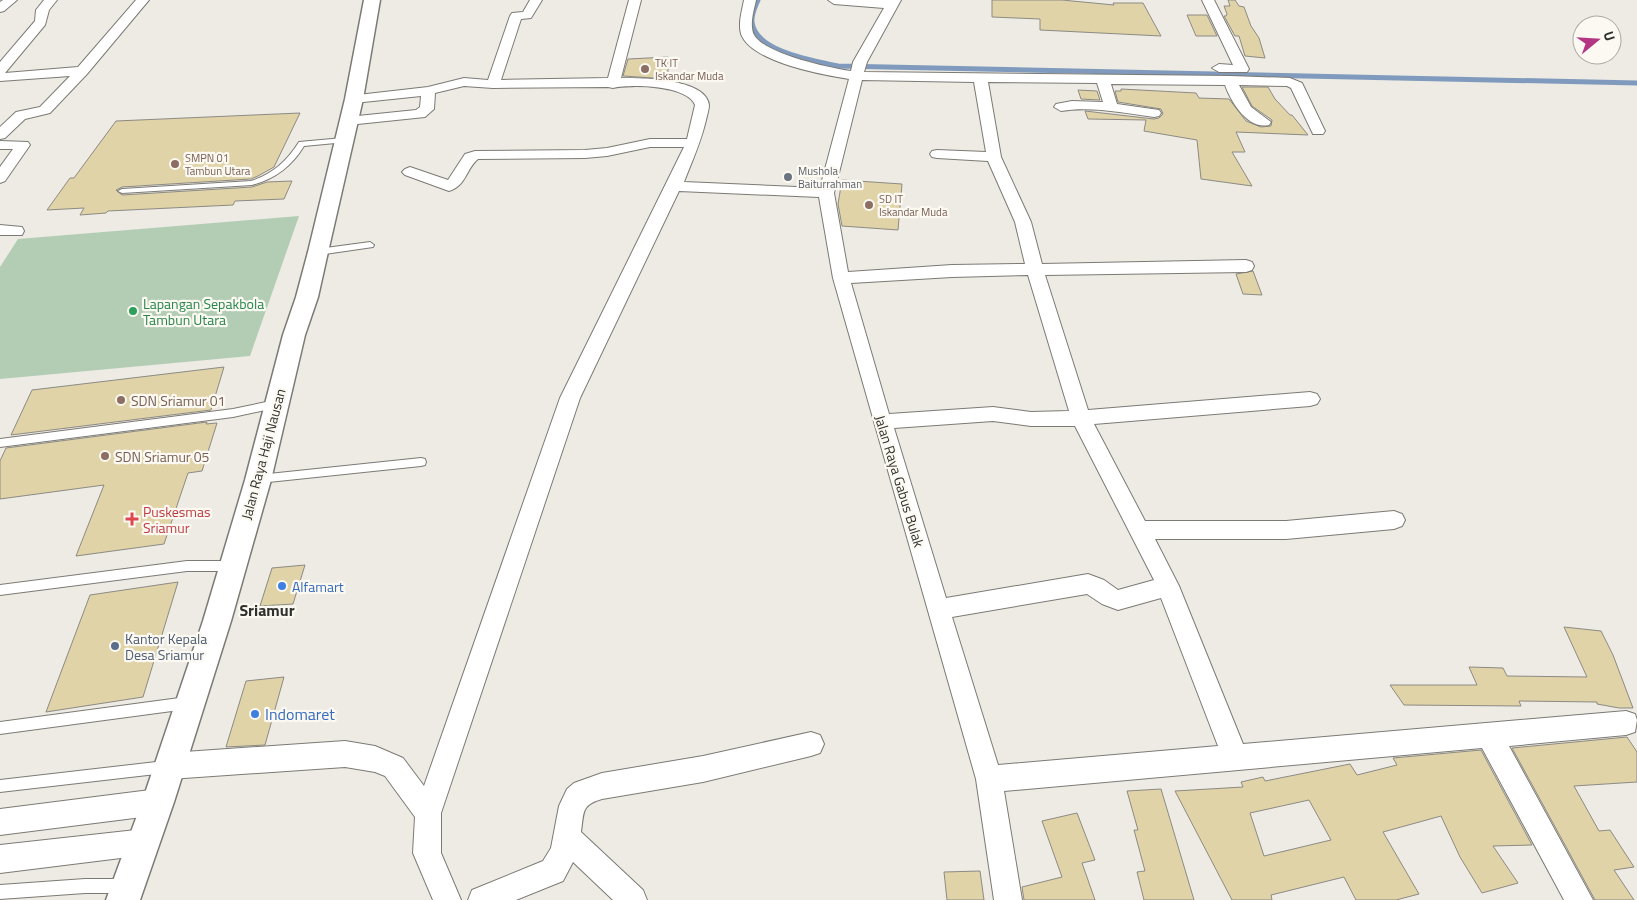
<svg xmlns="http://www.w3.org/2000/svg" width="1637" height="900" viewBox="0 0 1637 900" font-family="'Titillium Web',sans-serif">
	<rect width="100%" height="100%" fill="#edebe4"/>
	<path fill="#b3cdb5" d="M299 216 250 356 0 379V267L18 239Z"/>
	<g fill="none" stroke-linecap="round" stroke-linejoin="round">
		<path stroke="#7f9abc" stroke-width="5" d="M758 0C755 7 751 15 752 22 755 52 815 61 838 66L1637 83"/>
	</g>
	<path fill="#e0d3a8" stroke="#8c8a83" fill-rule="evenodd" d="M992 0H1062L1114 5 1113 3H1143L1161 36 1040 30V19L992 17Z
		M1228 0H1235L1239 6 1244 7 1251 26 1259 38 1265 58 1245 56 1239 36H1235L1224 16H1226L1227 14 1224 6H1230Z
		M1187 15H1207L1217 36H1196Z
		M668 57V79L623 76 628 59Z
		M1242 87H1268L1275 99 1290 115H1292L1308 135 1236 132 1245 152H1232L1252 186 1201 179 1197 140 1144 131 1146 120 1088 119 1085 111 1154 119 1159 118 1163 114 1161 109 1118 102 1115 91H1121V89L1196 93 1199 98 1229 99 1246 121 1261 127 1271 126 1272 120 1252 106Z
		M1078 90 1097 91 1100 100 1081 99Z
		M300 113 274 167 258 176 251 179 122 187 116 190 122 195 252 187 267 182 292 181 284 199 235 201 233 205 108 211 106 213 80 215 84 208 47 210 70 178H74L116 121Z
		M842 180 902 184 898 230 842 226 838 204Z
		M1253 271 1262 295 1243 294 1236 274Z
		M224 367 211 410 11 435 32 390Z
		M207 422 206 424 217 423 202 471 188 473 164 544 76 556 104 485 0 499V461L6 448Z
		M305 565 293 604 260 606 272 568Z
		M178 582 143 697 46 712 90 595Z
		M1564 627 1601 631 1613 655 1633 708H1619L1597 704V702L1519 701 1521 706 1404 705 1390 685H1477L1469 667 1503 668 1507 676 1587 677Z
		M284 677 265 745 226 747 246 681Z
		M1627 737 1637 752V782L1574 786 1599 831 1610 830 1634 867 1614 870 1634 900H1595L1512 748Z
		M1481 750 1532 845 1493 846 1518 883 1482 893 1460 857 1441 816 1383 832 1419 894 1396 900H1356L1344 877 1271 895 1272 900H1232L1175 791 1243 787 1241 782 1263 777 1265 781 1350 764 1357 775 1397 765 1393 758ZM1309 800 1331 840 1264 856 1250 813Z
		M1161 789 1194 900H1144L1137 872 1145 871 1134 830H1138L1127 791Z
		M1077 813 1095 860 1082 863 1095 900H1024L1022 887 1062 877 1042 821Z
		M980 871 984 900H947L944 872Z"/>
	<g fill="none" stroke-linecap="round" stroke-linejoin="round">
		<g stroke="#7c7a74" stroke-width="2">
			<path id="service" d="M343 138H346V142L304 146C292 166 275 179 252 185L122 193 118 191 122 189 251 181C273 174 287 161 299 142Z
				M370 242 374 245 373 247 318 255 314 252 318 249Z
				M276 400 281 404 279 407 233 417 0 447V439L233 409Z
				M421 458 425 459 426 462 425 465 421 466 259 483 255 482 254 479 255 476 259 475Z
				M187 561H232L236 563 238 566 236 569 232 571H187L0 595V585Z
				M187 697 191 699 193 703 191 707 187 709 0 734V722Z
				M165 761 170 762 171 767 170 772 165 773 0 792V780Z
				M85 879H124L129 881 131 886 129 891 124 893H85L0 899V885Z"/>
		</g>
		<g stroke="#7c7a74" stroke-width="2">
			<path id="minor" d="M3 0H17L4 11 0 12V2Z
				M44 0H57L49 10 45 25 5 73 78 67 136 0H149L87 74 50 113 25 119 5 138 0 139V127L16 112 40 107 70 76 0 81V62L35 21 36 10Z
				M530 0H542L531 18 521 19 501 80 608 78 629 0H641L621 78C640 78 706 78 709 105 709 109 707 116 706 120 701 142 692 161 684 182L820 188 849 79C823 75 751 62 741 34 738 23 742 11 744 0H756C754 10 749 25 754 35 765 54 829 68 851 71L853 62 884 8 834 4 828 0H901L867 62 864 72 1230 76 1290 78 1302 83 1325 131 1323 134H1313L1291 88 1287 86 1239 85 1251 107 1271 122 1269 125C1248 130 1231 102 1225 85L1111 84 1117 104 1159 110 1161 113 1159 116 1154 117C1124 113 1091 106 1061 111L1054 107 1056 104 1072 101 1103 102 1097 83 988 82 1001 157 1031 222 1042 264 1246 260 1252 262 1254 266 1252 270 1246 272 1045 275 1088 410 1310 392 1317 394 1320 399 1317 404 1310 406 1094 424 1145 521H1286L1394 511 1402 514 1405 520 1402 526 1394 529 1286 539H1155L1179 586 1243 744 1626 711 1635 714 1637 720 1635 732 1626 735 1509 746 1593 900H1564L1482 748 1004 791 1022 900H994L976 779 833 278 819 197 679 191 580 398 441 813V853L461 900H433L413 853 415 817 385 776 375 772 345 767 170 779 161 775 157 766 161 757 170 753 345 741 375 746 403 758 424 786 560 398 684 147H650L607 156 585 158 478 159C466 169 466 186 449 191L405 175 402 172 405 169 410 167 448 180 465 154 475 151 585 150 607 148 650 139H687L695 105C687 85 631 84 613 88L608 87 493 88 464 86 435 93 434 109 425 117 348 125 343 124 341 121 343 118 348 117 416 110 420 107 421 96 354 103 347 99 349 96 428 87 464 78 488 80 510 16 512 13 523 12ZM862 80 974 82 986 152 937 150 932 151 930 154 932 157 937 158 988 161 1015 222 1025 264 952 265 848 272 834 193ZM1028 275 1069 411 1031 412 993 407 889 414 851 283 952 277ZM993 421 1031 426H1075L1154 580 1118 590 1104 580 1088 574 946 598 894 428ZM1087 594 1102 604 1118 610 1161 598 1218 746 998 765 952 617Z
				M1202 0H1214L1249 69 1247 72H1219L1212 68 1219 64 1233 65Z
				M0 141 28 142 30 145 5 181 0 183V167L13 149H0Z
				M0 225 22 227 24 231 22 235H0Z
				M811 732 820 735 824 744 820 753 811 756 703 782 602 799C581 805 584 812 581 832L643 890 647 900H613L573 862 563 881 516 900H468L472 890 543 861 551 848 559 806 567 789 574 783 602 773 703 756Z
				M158 789 167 793 171 802 167 811 158 815 0 835V809Z
				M145 829 154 833 158 842 154 851 145 855 0 873V845Z"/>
		</g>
		<g stroke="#7c7a74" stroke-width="3">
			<path id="tertiary" d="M364 0H380L363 99 328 252 318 297 305 335 271 480 231 621 174 802 140 900H106L142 802 203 621 245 480 283 335 296 297 308 252 345 99Z"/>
		</g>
		<use href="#service" fill="#fff" fill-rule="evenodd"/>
		<use href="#minor" fill="#fff" fill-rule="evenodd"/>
		<use href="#tertiary" fill="#fff" fill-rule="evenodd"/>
	</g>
	<g fill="#8d6e63" stroke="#fbf9f1" stroke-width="2">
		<circle cx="645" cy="69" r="5"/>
		<circle cx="175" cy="164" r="5"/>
		<circle cx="869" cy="205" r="5"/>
		<circle cx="121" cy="400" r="5"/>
		<circle cx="105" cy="456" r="5"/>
	</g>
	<circle fill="#6b7280" stroke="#fbf9f1" stroke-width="2" cx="788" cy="177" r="5"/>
	<circle fill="#2e9e5b" stroke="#fbf9f1" stroke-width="2" cx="133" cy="311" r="5"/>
	<path fill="#e0444e" stroke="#fbf9f1" stroke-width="2" d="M129.5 511.5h5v5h5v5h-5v5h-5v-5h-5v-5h5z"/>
	<g fill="#3f7fe0" stroke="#fbf9f1" stroke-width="2">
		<circle cx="282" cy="586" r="5"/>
		<circle cx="255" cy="714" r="5"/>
	</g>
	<circle fill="#5c6f8a" stroke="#fbf9f1" stroke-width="2" cx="115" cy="646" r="5"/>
	<g text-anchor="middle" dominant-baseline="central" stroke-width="4.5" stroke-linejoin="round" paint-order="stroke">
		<g font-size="11" fill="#785e54" stroke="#fbf9f1" text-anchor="start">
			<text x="655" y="63">TK IT<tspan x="655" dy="13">Iskandar Muda</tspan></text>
			<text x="185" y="158">SMPN 01<tspan x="185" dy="13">Tambun Utara</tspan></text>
			<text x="879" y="199">SD IT<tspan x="879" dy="13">Iskandar Muda</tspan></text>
		</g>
		<g font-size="11" fill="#5b616d" stroke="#fbf9f1" text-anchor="start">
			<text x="798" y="171">Mushola<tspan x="798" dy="13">Baiturrahman</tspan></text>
		</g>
		<g font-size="14" fill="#27864d" stroke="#fbf9f1" text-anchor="start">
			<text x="143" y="303">Lapangan Sepakbola<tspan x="143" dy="16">Tambun Utara</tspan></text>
		</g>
		<g font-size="14" fill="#785e54" stroke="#fbf9f1" text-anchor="start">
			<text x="131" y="400">SDN Sriamur 01</text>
			<text x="115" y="456">SDN Sriamur 05</text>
		</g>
		<g font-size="14" fill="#30302d" stroke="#fbf9f1">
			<text transform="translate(263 454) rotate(-75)">Jalan Raya Haji Nausan</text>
			<text transform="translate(900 481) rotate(73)">Jalan Raya Gabus Bulak</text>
		</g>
		<g font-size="14" fill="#be3a42" stroke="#fbf9f1" text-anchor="start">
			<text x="143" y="511">Puskesmas<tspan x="143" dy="16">Sriamur</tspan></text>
		</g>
		<g font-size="14" fill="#366cbe" stroke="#fbf9f1" text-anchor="start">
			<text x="292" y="586">Alfamart</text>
		</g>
		<g font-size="14" fill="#4e5e75" stroke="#fbf9f1" text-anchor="start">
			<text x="125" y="638">Kantor Kepala<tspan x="125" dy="16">Desa Sriamur</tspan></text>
		</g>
		<g font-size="16" font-weight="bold" fill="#30302d" stroke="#fbf9f1">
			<text x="267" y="610">Sriamur</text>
		</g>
		<g font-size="16" fill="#366cbe" stroke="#fbf9f1" text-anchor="start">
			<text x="265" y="714">Indomaret</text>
		</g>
	</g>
	<g transform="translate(1597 40) rotate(72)"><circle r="24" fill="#fbf9f1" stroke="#aaa9a3"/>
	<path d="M0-4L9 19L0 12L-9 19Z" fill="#b33584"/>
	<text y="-8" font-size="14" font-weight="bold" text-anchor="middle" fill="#30302d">U</text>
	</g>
</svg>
